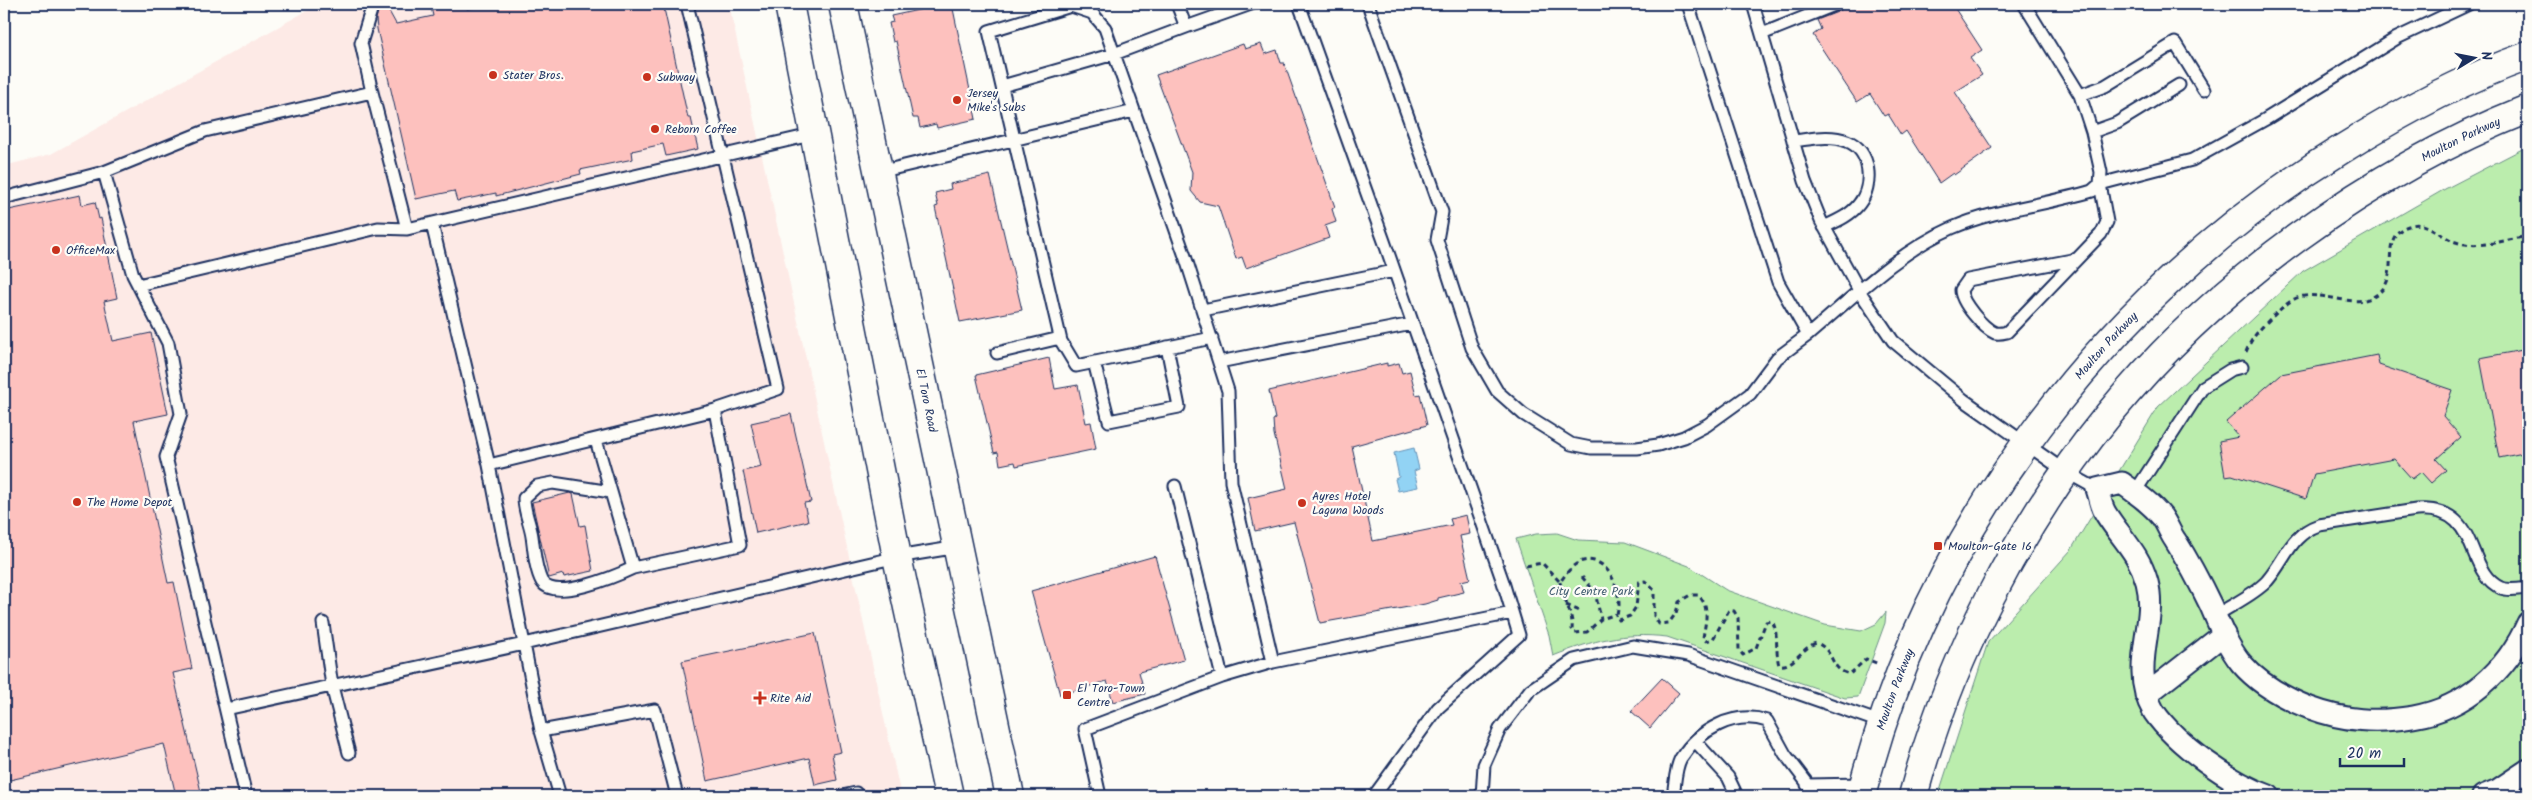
<svg xmlns="http://www.w3.org/2000/svg" width="2532" height="800" viewBox="0 0 2532 800" font-family="Kalam,sans-serif">
	<rect width="100%" height="100%" fill="#fdfcf7"/>
	<filter id="ink" filterUnits="userSpaceOnUse"><feTurbulence type="fractalNoise" baseFrequency=".02" numOctaves="2"/><feDisplacementMap in="SourceGraphic" scale="10" xChannelSelector="R" yChannelSelector="G"/><feConvolveMatrix kernelMatrix="1 2 1 2 8 2 1 2 1" color-interpolation-filters="sRGB"/></filter>
	<g filter="url(#ink)">
		<path fill="#fdeae6" d="M319 4H729L901 796H4V166L51 154Z"/>
		<path fill="#bbedad" stroke="#6b8e86" d="M2528 146V796H1938L1988 642 2071 550 2158 407 2303 271 2445 189Z
			M1557 533 1578 540 1625 542 1689 566 1726 590 1825 625 1861 631 1876 624 1886 612 1885 623 1858 697 1845 698 1667 637C1623 632 1594 640 1553 656L1549 635 1516 539 1536 534Z"/>
		<path fill="#92d3f4" stroke="#6291b8" d="M1414 448 1419 469 1414 471 1418 487 1398 491 1395 479 1399 477 1394 453Z"/>
		<path fill="#fdc1be" stroke="#1b2f5e" d="M380 4H385L396 24 433 16 431 7 445 4H465L467 9 491 4H663L688 118H691L698 149 666 156 663 144 632 151 633 159 580 170 581 174 496 196V193L457 201 454 191 416 199 377 29 376 19Z
			M946 4H952L976 119 937 128 936 124 920 128 918 118H913L896 41 893 42 889 23 893 22 891 16Z
			M1844 4H1952L1982 50 1970 58 1982 75 1955 92 1992 148 1954 175 1953 173 1939 183 1906 131 1901 135 1888 114 1884 116 1870 94 1857 102 1813 35 1821 29 1817 20 1840 11Z
			M1243 44 1245 49 1261 44 1265 54 1277 50 1281 63H1284L1335 207 1332 209 1336 222 1325 226 1329 238 1246 268 1242 257 1236 259 1218 206 1200 202 1191 191 1192 172 1156 75Z
			M990 175 1022 310 960 322 935 207 938 206 935 193 951 189 950 184Z
			M80 195 82 205 95 202 99 219 101 218 117 298 104 301 113 341 151 333 168 414 134 421 168 583 174 582 192 669 173 673 202 796H176L164 744 10 780 6 762H4V211Z
			M2528 349V452L2499 458 2480 358Z
			M2377 355 2379 365 2452 390 2443 416 2461 437 2436 459 2446 470 2431 483 2421 472 2412 479 2394 459 2314 474 2306 499 2232 475 2225 476 2219 441 2239 437 2226 422 2281 374Z
			M1049 358 1055 389 1078 385 1086 423 1091 422 1096 449 1016 466 1015 462 1000 465 998 452 994 453 976 375Z
			M1387 363V366L1399 363 1402 373 1410 371 1416 395 1420 394 1427 425 1352 446 1373 541 1452 525 1450 519 1466 515 1470 534 1460 536 1470 579 1461 581 1464 592 1438 598V600L1425 604 1320 623 1294 522 1255 531 1248 498 1287 489 1274 434 1273 420 1275 419 1269 391Z
			M791 414 811 502 804 503 808 521 756 533 743 471 761 467 751 423Z
			M570 493 573 494 580 526 585 525 593 571 564 577 563 574 549 578 532 502Z
			M1155 556 1184 660 1139 672 1145 694 1113 702 1107 681 1060 695 1031 591Z
			M815 633 841 752 832 754 837 780 815 785 809 758 707 781 682 661Z
			M1662 678 1679 693 1650 728 1631 711Z"/>
		<g fill="none" stroke-linecap="round" stroke-linejoin="round">
			<g stroke="#1b2f5e" stroke-width="15">
				<path id="service" d="M1177 4 1186 27 1251 4
					M1299 4 1384 241 1503 582 1519 635 1438 708 1374 796
					M1368 4 1442 212 1437 240 1472 348 1497 391 1523 414 1571 444 1591 448H1637L1658 445 1684 437 1707 425 1750 394 1777 358 1808 335C1853 297 1898 252 1952 228 1996 209 2046 205 2092 191L2100 184 2101 172 2092 132 2080 95 2024 4
					M1688 4 1778 282 1808 335
					M1753 4 1805 181 1821 221 1860 292 1893 341 1964 400 2066 472 2097 489
					M1762 34 1837 4
					M1002 86 1114 54 1186 27
					M372 92 361 43 373 4
					M2080 95 2105 86 2175 43 2204 90
					M2092 132 2117 123 2179 85
					M1793 141C1811 139 1830 134 1847 141 1871 150 1874 185 1859 204 1851 215 1837 221 1824 227
					M104 172 133 275 168 343 181 414 166 457 246 796
					M879 172 1134 111
					M4 198 104 172 205 131 372 92 407 229 815 134
					M432 224 489 465 715 410 778 389 687 4
					M2077 259 1968 280 1961 290C1961 302 1983 328 1995 333 1999 334 2003 333 2007 332L2101 234 2107 222 2100 184 2192 160 2266 119 2397 38 2469 4
					M138 285 378 228 407 229
					M1203 310 1394 271
					M1212 338 1076 366 1061 341 989 31 1071 6 1092 13 1105 28 1186 259 1228 391 1231 482 1273 662
					M997 353 1060 338
					M1094 362 1109 421 1179 407 1167 347
					M1219 362 1412 324
					M596 440 633 568 740 545 715 410
					M1175 486 1222 677
					M611 492 553 483 537 486 524 498C524 512 530 523 532 536 534 550 535 569 542 582 555 602 616 576 633 568
					M2135 492 2203 387 2230 370 2242 367
					M2215 616C2231 605 2254 595 2267 581 2286 559 2290 535 2319 525L2416 510C2482 505 2463 571 2501 588 2509 591 2520 589 2528 588
					M323 623 332 686 349 753
					M226 709 524 644 489 465
					M541 731 655 710 677 796
					M1696 742 1728 777 1737 796
					M1807 785 1864 784
					M560 796 541 731 524 644 897 557 958 547
					M842 796 856 793
					M1100 796 1085 729 1222 677 1273 662 1512 613
					M1482 796 1484 765 1500 729 1530 690 1574 660 1633 646 1688 655 1883 723
					M1673 796C1675 785 1675 768 1681 758 1699 730 1734 710 1767 721L1785 754 1817 796
					M2224 796 2235 779"/>
			</g>
			<g stroke="#1b2f5e" stroke-width="25">
				<path id="minor" d="M2146 695 2224 634
					M2269 796C2231 783 2177 745 2154 712 2147 700 2143 686 2143 672 2142 642 2155 612 2147 582 2139 553 2121 538 2106 514 2101 507 2100 497 2097 489L2122 483C2136 493 2151 503 2162 517 2167 524 2170 533 2175 540 2189 562 2200 583 2211 606 2219 625 2228 647 2241 663 2259 684 2284 698 2310 708 2345 721 2376 723 2413 717 2466 708 2507 671 2528 623
					M2483 796 2498 790 2528 770"/>
			</g>
			<g stroke="#1b2f5e" stroke-width="31">
				<g id="primary">
					<path d="M789 4 897 557 949 796"/>
					<path id="s1" d="M843 4 1010 796"/>
					<path id="s2" d="M1861 796C1929 527 2107 294 2342 149 2401 112 2463 79 2528 56"/>
					<path id="s3" d="M1913 796C1949 661 2020 523 2109 414 2216 283 2371 171 2528 109"/>
				</g>
			</g>
			<path stroke="#1b2f5e" stroke-width="3" stroke-dasharray="5 4" stroke-linecap="butt" d="M2246 352C2251 338 2260 329 2270 319 2280 310 2290 298 2304 296 2328 292 2361 312 2381 291 2401 271 2376 234 2412 225 2426 221 2441 236 2453 241 2475 250 2506 240 2528 236
				M1526 566 1542 563 1560 582C1569 570 1577 557 1594 561 1610 565 1619 588 1619 605 1618 611 1616 614 1619 620L1630 616 1636 607 1639 582 1645 581 1654 590V616L1659 624 1669 623 1676 613 1679 602 1690 595H1698C1711 607 1705 623 1703 638L1706 641 1713 639 1729 610 1734 611 1738 618 1739 650 1743 655 1756 648 1766 622 1771 621C1779 627 1775 653 1779 665 1794 668 1802 646 1817 643 1836 652 1829 670 1850 674L1866 659 1879 664
				M1582 577 1595 592 1601 619
				M1560 582C1562 597 1574 615 1572 629L1575 633 1587 632 1601 619 1617 614
				M1566 605 1580 611"/>
			<use href="#service" stroke="#fdfcf7" stroke-width="11"/>
			<use href="#minor" stroke="#fdfcf7" stroke-width="21"/>
			<use href="#primary" stroke="#fdfcf7" stroke-width="28"/>
		</g>
	</g>
	<g fill="#c8321e" stroke="#fdfcf7" stroke-width="2">
		<circle cx="493" cy="75" r="5"/>
		<circle cx="647" cy="77" r="5"/>
		<circle cx="957" cy="100" r="5"/>
		<circle cx="655" cy="129" r="5"/>
		<circle cx="56" cy="250" r="5"/>
		<circle cx="77" cy="502" r="5"/>
		<circle cx="1302" cy="503" r="5"/>
		<rect x="1933" y="541" width="10" height="10" rx="2.5"/>
		<rect x="1062" y="690" width="10" height="10" rx="2.5"/>
		<path d="M757.5 690.5h5v5h5v5h-5v5h-5v-5h-5v-5h5z"/>
	</g>
	<g text-anchor="middle" dominant-baseline="central" stroke-width="4.5" stroke-linejoin="round" paint-order="stroke">
		<g font-size="12" fill="#1b2f5e" stroke="#fdfcf7" text-anchor="start">
			<text x="503" y="75">Stater Bros.</text>
			<text x="657" y="77">Subway</text>
			<text x="967" y="93">Jersey<tspan x="967" dy="14">Mike's Subs</tspan></text>
			<text x="665" y="129">Reborn Coffee</text>
			<text x="66" y="250">OfficeMax</text>
			<text x="1312" y="496">Ayres Hotel<tspan x="1312" dy="14">Laguna Woods</tspan></text>
			<text x="87" y="502">The Home Depot</text>
			<text x="1948" y="546">Moulton-Gate 16</text>
			<text x="1077" y="688">El Toro-Town<tspan x="1077" dy="14">Centre</tspan></text>
			<text x="770" y="698">Rite Aid</text>
		</g>
		<g font-size="12" fill="#1b2f5e" stroke="#fdfcf7">
			<text stroke="none"><textPath href="#s3" startOffset="882">Moulton Parkway</textPath></text>
			<text stroke="none"><textPath href="#s2" startOffset="518">Moulton Parkway</textPath></text>
			<text stroke="none"><textPath href="#s1" startOffset="405">El Toro Road</textPath></text>
			<text stroke="none"><textPath href="#s2" startOffset="112">Moulton Parkway</textPath></text>
		</g>
		<g font-size="12" fill="#435e72" stroke="#fdfcf7">
			<text x="1591" y="591">City Centre Park</text>
		</g>
	</g>
	<rect width="2532" height="800" fill="none" stroke="#fdfcf7" stroke-width="20"/>
	<rect x="10" y="10" width="2512" height="780" fill="none" stroke="#1b2f5e" stroke-width="2" filter="url(#ink)"/>
	<g transform="translate(2474 58) rotate(80)" stroke="#fdfcf7" stroke-width="4" paint-order="stroke">
	<path d="M0-4L9 19L0 12L-9 19Z" fill="#1b2f5e"/>
	<text y="-8" font-size="14" font-weight="bold" text-anchor="middle" fill="#1b2f5e">N</text>
	</g>
	<path d="M2340 758v8h64v-8" fill="none" stroke="#1b2f5e" stroke-width="2.5"/>
	<text x="2347" y="758" font-size="15" fill="#1b2f5e" stroke="#fdfcf7" stroke-width="4" paint-order="stroke">20 m</text>
</svg>
